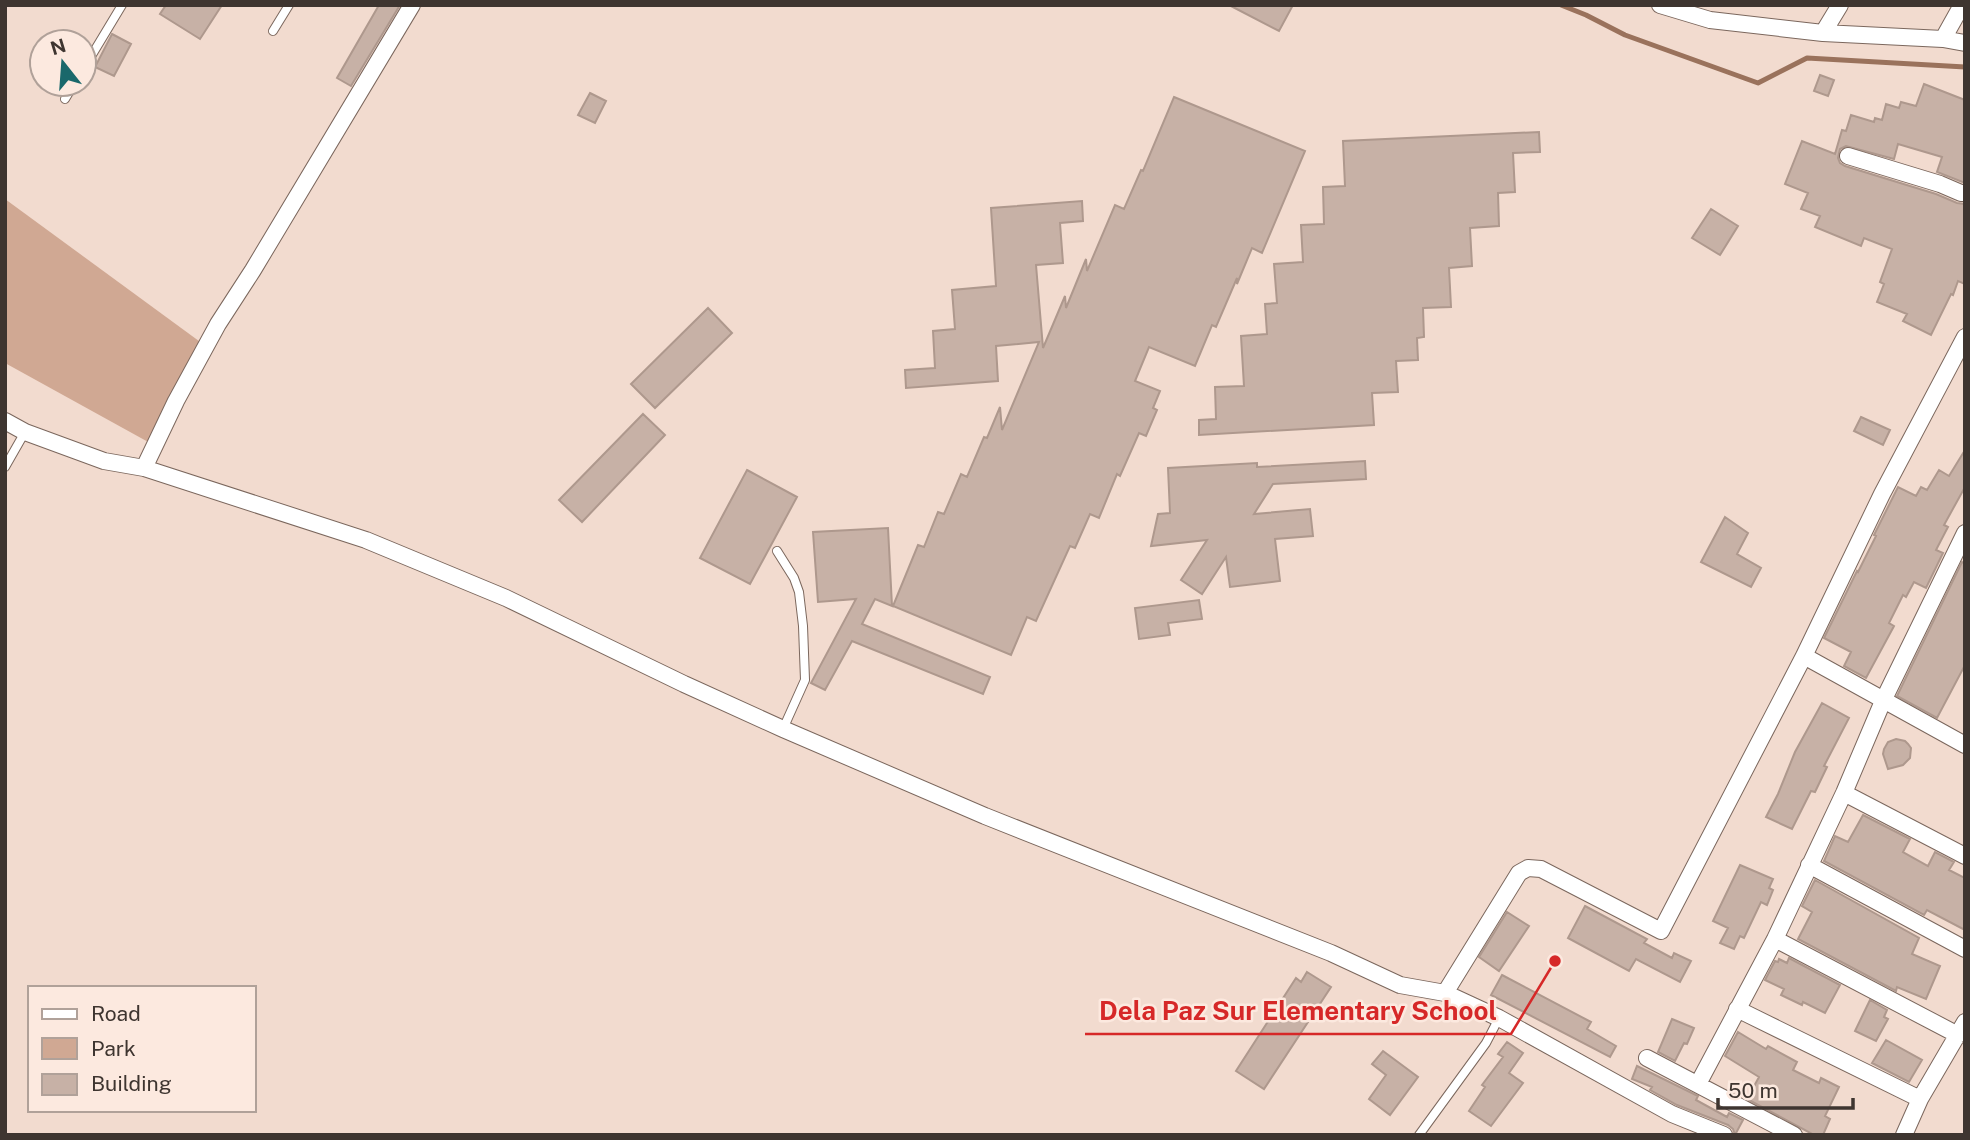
<svg xmlns="http://www.w3.org/2000/svg" width="1970" height="1140" viewBox="0 0 1970 1140" font-family="'Public Sans',sans-serif">
	<rect width="100%" height="100%" fill="#f2dbcf"/>
	<path fill="#d0a893" d="M5 199 203 344 150 443 5 363Z"/>
	<g fill="none" stroke-linecap="round" stroke-linejoin="round">
		<path stroke="#9a725c" stroke-width="5" d="M1561 5 1586 15 1625 35 1758 83 1807 58 1965 67"/>
	</g>
	<path fill="#c7b1a6" stroke="#ae988d" stroke-width="2" d="M166 5H222L200 39 160 14Z
		M379 5H400L351 86 337 78Z
		M1229 5H1293L1279 31Z
		M112 34 131 44 114 76 95 67Z
		M1820 75 1834 80 1828 96 1814 91Z
		M1924 84 1965 100V183L1937 172 1942 157 1898 144 1894 159 1846 146 1840 149 1838 158 1840 163 1845 166 1936 194 1957 203 1965 204V284L1958 281 1953 295 1951 294 1931 335 1903 321 1907 314 1877 302 1884 284 1880 282 1892 249 1864 238 1861 246 1815 227 1820 216 1801 209 1808 193 1785 184 1802 141 1835 154 1842 130 1846 131 1851 115 1874 122 1875 118 1882 120 1886 104 1899 108 1901 102 1916 106Z
		M590 93 606 101 595 123 578 115Z
		M1174 97 1305 151 1262 253 1252 248 1237 284V278L1216 327 1212 325 1195 366 1149 347 1135 381 1160 391 1153 408 1157 410 1146 436 1139 433 1120 476 1117 474 1099 518 1090 514 1075 548 1070 546 1036 621 1027 617 1011 655 893 606 918 545 924 547 938 512 944 514 961 474 967 477 984 437 987 438 1000 407 1002 430 1039 342 996 346 998 381 906 388 905 370 935 368 933 331 955 329 952 290 996 286 991 208 1082 201 1083 221 1060 223 1063 263 1036 265 1043 348 1065 296 1066 308 1086 259 1087 271 1115 205 1124 209 1141 170 1143 171Z
		M1539 132 1540 152 1513 153 1515 192 1498 193 1499 226 1470 228 1472 266 1449 268 1451 307 1423 308 1424 337 1417 338 1418 360 1396 361 1398 392 1372 393 1374 425 1199 435V420L1216 419 1215 387 1244 386 1241 336 1267 334 1265 304 1277 303 1274 264 1303 262 1301 225 1324 224 1323 187 1345 186 1343 141Z
		M1711 209 1738 226 1720 255 1692 238Z
		M708 308 732 333 655 408 631 384Z
		M643 414 665 435 582 522 559 500Z
		M1861 417 1890 430 1883 445 1854 431Z
		M1965 450V487L1944 525 1948 527 1936 550 1943 553 1926 588 1914 582 1906 597 1903 595 1889 623 1894 626 1866 678 1844 666 1851 652 1824 638 1857 571 1858 572 1876 536 1874 535 1898 487 1916 496 1921 487 1927 490 1939 470 1949 476Z
		M1365 461 1366 479 1273 484 1254 514 1310 509 1313 536 1275 539 1280 581 1230 587 1226 557 1202 594 1181 580 1207 540 1151 546 1158 514 1170 513 1168 468 1257 463V467Z
		M747 470 797 497 750 584 700 558Z
		M1725 517 1748 533 1737 554 1761 568 1751 587 1701 562Z
		M888 528 892 606 875 599 862 624 990 677 983 694 852 641 825 690 811 683 856 599 818 602 813 532Z
		M1962 562 1965 564V665L1937 718 1897 696Z
		M1199 600 1202 619 1168 623 1170 635 1139 639 1135 608Z
		M1822 703 1849 718 1824 766 1827 767 1815 792 1811 791 1792 829 1766 817 1778 794 1795 752Z
		M1896 739 1905 741 1908 744 1911 748 1910 758 1903 765 1888 769 1883 754 1884 749 1888 742Z
		M1863 815 1910 839 1903 852 1928 866 1935 852 1954 862 1949 870 1965 878V930L1927 910 1924 915 1824 861 1835 836 1848 842Z
		M1740 865 1773 879 1769 888 1773 890 1767 905 1761 902 1744 938 1740 936 1734 949 1720 943 1728 928 1713 921Z
		M1815 880 1919 938 1912 954 1940 966 1926 999 1897 987 1896 991 1798 939 1812 912 1802 906Z
		M1585 906 1647 939 1644 943 1672 958 1674 953 1691 961 1680 982 1636 959 1629 971 1568 938Z
		M1507 912 1529 926 1499 971 1479 957Z
		M1789 958 1840 985 1825 1013 1803 1002 1802 1005 1781 995 1784 989 1765 980 1775 961 1778 962 1779 959 1787 963Z
		M1307 972 1331 987 1264 1089 1236 1071 1296 978 1301 982Z
		M1502 975 1591 1022 1587 1029 1616 1046 1610 1057 1491 995Z
		M1870 1000 1887 1010 1884 1017 1888 1019 1876 1041 1855 1031Z
		M1672 1019 1694 1028 1687 1044 1684 1043 1675 1061 1658 1052Z
		M1738 1032 1766 1049 1768 1046 1797 1062 1793 1070 1819 1083 1821 1078 1839 1087 1825 1116 1830 1119 1823 1135H1814L1747 1099 1759 1077 1725 1056Z
		M1886 1040 1922 1060 1909 1082 1872 1063Z
		M1507 1042 1523 1053 1509 1073 1523 1083 1491 1126 1469 1111 1485 1087 1482 1085 1503 1057 1498 1054Z
		M1383 1051 1418 1077 1390 1115 1369 1099 1386 1075 1372 1064Z
		M1637 1066 1698 1096 1696 1100 1727 1117 1729 1113 1743 1120 1735 1135 1733 1129 1728 1125 1677 1105 1650 1090 1652 1087 1632 1079Z"/>
	<g fill="none" stroke-linecap="round" stroke-linejoin="round">
		<g stroke="#7b675d" stroke-width="10">
			<path id="service" d="M273 31 289 5
				M84 68 122 5
				M65 99 74 84
				M5 467 25 432
				M777 551 794 578 799 592 803 626 805 680 783 729
				M1419 1135 1486 1043 1499 1018"/>
		</g>
		<g stroke="#7b675d" stroke-width="18">
			<path id="minor" d="M1660 5 1710 20 1823 33 1943 39 1965 43
				M1823 33 1840 5
				M1943 39 1962 5
				M1848 156 1940 184 1961 193H1965
				M5 421 25 432 104 461 144 468 366 540 506 598 684 684 783 729 985 816 1331 953 1400 985 1445 993 1499 1018 1672 1114 1724 1135
				M144 468 176 401 218 324 253 270 412 5
				M1804 656 1965 745
				M1844 793 1965 856
				M1809 865 1965 949
				M1775 939 1958 1035
				M1445 993 1519 873 1528 868 1541 869 1661 931 1804 656 1882 494 1965 337
				M1737 1009 1920 1099
				M1647 1058 1794 1135
				M1698 1084 1775 939 1844 793 1883 701 1965 533
				M1904 1135 1920 1099 1965 1022"/>
		</g>
		<use href="#service" stroke="#fff" stroke-width="8"/>
		<use href="#minor" stroke="#fff" stroke-width="16"/>
	</g>
	<path fill="none" stroke="#d62828" stroke-width="2.5" d="M1555 961L1511 1034H1085"/>
	<circle fill="#d62828" stroke="#fce9df" stroke-width="2.5" cx="1555" cy="961" r="7"/>
	<g font-size="26" text-anchor="middle" font-weight="bold" fill="#d62828" stroke="#fce9df" stroke-width="5" stroke-linejoin="round" paint-order="stroke">
		<text x="1298" y="1020">Dela Paz Sur Elementary School</text>
	</g>
	<rect width="1970" height="1140" fill="none" stroke="#3e3530" stroke-width="14"/>
	<rect x="28" y="986" width="228" height="126" fill="#fce9df" stroke="#b0a199" stroke-width="2"/>
	<rect x="42" y="1009" width="35" height="10" fill="#ffffff" stroke="#b0a199" stroke-width="2"/>
	<text x="91" y="1021" font-size="21" fill="#3e3530">Road</text>
	<rect x="42" y="1038" width="35" height="21" fill="#d0a893" stroke="#b0a199" stroke-width="2"/>
	<text x="91" y="1056" font-size="21" fill="#3e3530">Park</text>
	<rect x="42" y="1074" width="35" height="21" fill="#c7b1a6" stroke="#b0a199" stroke-width="2"/>
	<text x="91" y="1091" font-size="21" fill="#3e3530">Building</text>
	<g transform="translate(63 63) rotate(343)"><circle r="33" fill="#fce9df" stroke="#b0a199" stroke-width="2"/>
	<path d="M0-5L12 26L0 18L-12 26Z" fill="#1a686b"/>
	<text y="-10" font-size="19" font-weight="bold" text-anchor="middle" fill="#3e3530">N</text>
	</g>
	<path d="M1718 1098v10h135v-10" fill="none" stroke="#3e3530" stroke-width="3.5"/>
	<text x="1728" y="1098" font-size="21" fill="#3e3530" stroke="#fce9df" stroke-width="5" paint-order="stroke">50 m</text>
</svg>
